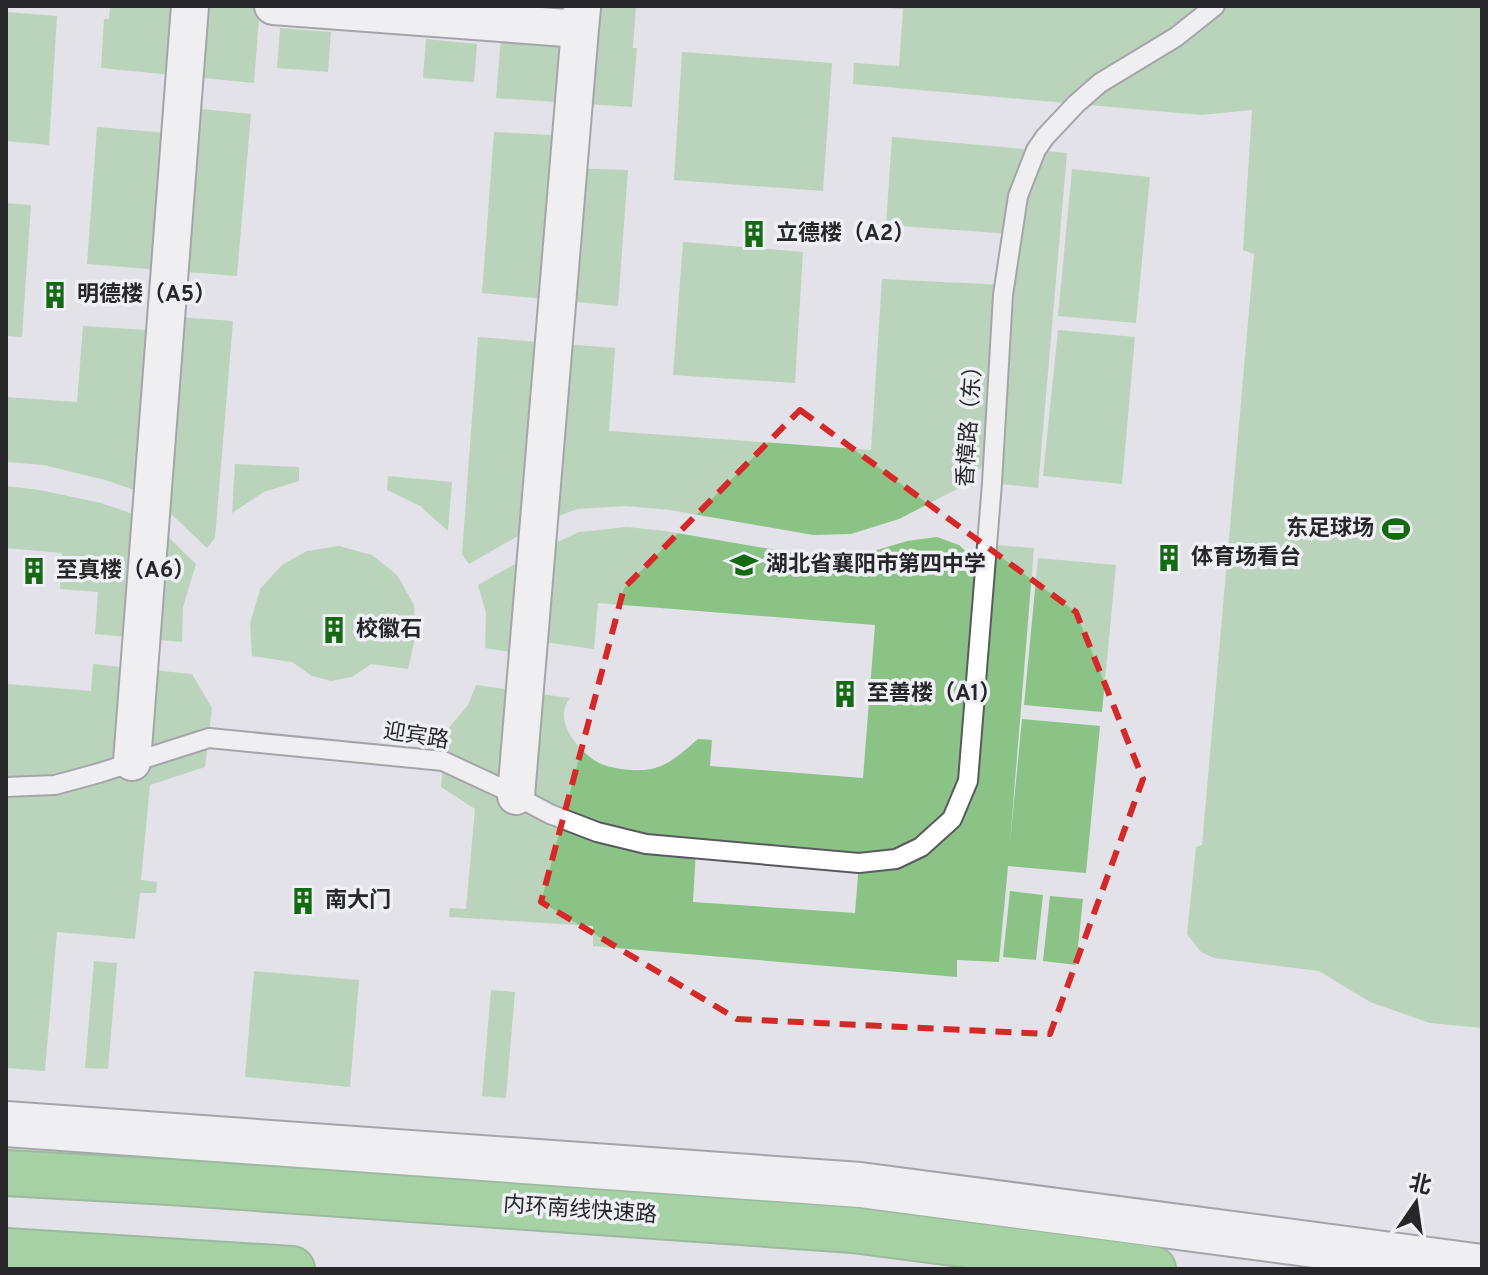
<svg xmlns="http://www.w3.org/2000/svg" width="1488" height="1275" viewBox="0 0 1488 1275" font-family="Overpass,'Noto Sans SC',sans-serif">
	<rect width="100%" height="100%" fill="#e2e2e8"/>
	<path fill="#8bc386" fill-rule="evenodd" d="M110 6H260L254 83 101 68 104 19H109Z
		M483 6H636L633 48H637L632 107 496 98 502 24Z
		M865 6H1482V1028L1430 1023 1370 1002 1319 971 1214 958 1201 952 1187 934 1196 847 1202 845 1254 254 1243 250 1252 110 1201 115 853 84 854 63 899 66 903 9Z
		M6 12 57 16 49 145 6 141Z
		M280 28 331 32 328 72 277 68Z
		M426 39 477 44 474 82 423 78Z
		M682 52 832 63 823 191 674 180Z
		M182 107 251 114 237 276 87 264 97 127 180 134Z
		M494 132 571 136 569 168 628 170 618 306 482 293Z
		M892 137 1067 153 1038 488 992 483V457L961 487 899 519 851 534 813 535 670 510 626 506 577 509 539 524 469 564 462 554 478 337 615 348 609 431 871 450 882 279 1005 285 1012 234 886 225Z
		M1072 169 1150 177 1136 323 1058 316Z
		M6 203 31 205 22 337 6 336Z
		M683 242 803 252 795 383 673 375Z
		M166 316 233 321 215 538 207 548 152 496 105 480 44 465 6 462V397L77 402 83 326 164 331Z
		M1058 330 1135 337 1122 484 1043 476Z
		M235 464 299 467V481L264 492 232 513Z
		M388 476 452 482 448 531 420 506 387 490Z
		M6 486 40 490 101 503 151 520 196 564 183 607 182 642 95 634 98 592 60 589 62 553 6 548Z
		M627 527 665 531 811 556H857L907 541 937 537 959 545 984 569 986 544 1034 548 1010 843 1022 719 1100 726 1086 873 1008 866 999 962 957 960V977L593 946V926L449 917 450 908 466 909 475 809 441 787 447 730 468 705 476 685 570 698C551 720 580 754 601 764 614 769 636 772 651 769 670 765 684 751 698 739L712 740 710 766 863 778 875 625 598 603 594 649 530 640 528 655 485 648 486 613 478 585 536 552 579 532ZM696 849 859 863 855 913 693 902Z
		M339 546 372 555 397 575 414 605 415 638 408 669 371 664 352 677 331 681 312 676 292 662 252 656 250 624 260 589 282 565 307 551Z
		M1038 558 1116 565 1102 712 1024 705Z
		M93 664 192 674 212 708 205 767 150 785 141 880 157 882 156 893H140L135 939 57 932 45 1071 6 1068V684L91 691Z
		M1010 891 1043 895 1036 960 1003 957Z
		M1050 896 1083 899 1076 965 1043 961Z
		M94 961 117 963 108 1069 85 1068Z
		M254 971 359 980 350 1087 245 1077Z
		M491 990 515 992 506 1098 482 1096Z"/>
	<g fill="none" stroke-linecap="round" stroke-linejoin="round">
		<g stroke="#595a5f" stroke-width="22">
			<path id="lane" d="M6 787 55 785 99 773 209 738 443 761 501 788 550 814 597 832 646 844 859 863 896 859 921 847 952 819 968 781 992 483 1003 295 1018 196 1036 150 1045 137 1076 104 1100 83 1176 37 1215 6"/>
		</g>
		<g stroke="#595a5f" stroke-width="40">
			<path id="street" d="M273 6 580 29 582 8
				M132 762 190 6
				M516 796 580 29"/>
		</g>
		<g stroke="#595a5f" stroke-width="48">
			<path id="secondary" d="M6 1124 860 1185 1482 1267"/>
		</g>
		<g stroke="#498847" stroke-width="48">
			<path id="highway" d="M6 1173 170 1182 853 1230 1153 1269
				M6 1251 292 1269"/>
		</g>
		<use href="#lane" stroke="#fff" stroke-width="18"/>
		<use href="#street" stroke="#fff" stroke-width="36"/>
		<use href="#secondary" stroke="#fff" stroke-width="44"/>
		<use href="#highway" stroke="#5cbc56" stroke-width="44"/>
	</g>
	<path d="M0 0H1488V1275H0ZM800 410 1076 612 1143 779 1050 1034 737 1019 541 902 624 588Z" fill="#e2e2e8" fill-opacity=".55" fill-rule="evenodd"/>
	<path fill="none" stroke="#d62828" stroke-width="6" stroke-dasharray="16 10" stroke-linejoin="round" d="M800 410 1076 612 1143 779 1050 1034 737 1019 541 902 624 588Z"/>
	<defs>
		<g id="building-bare" transform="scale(2.16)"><path d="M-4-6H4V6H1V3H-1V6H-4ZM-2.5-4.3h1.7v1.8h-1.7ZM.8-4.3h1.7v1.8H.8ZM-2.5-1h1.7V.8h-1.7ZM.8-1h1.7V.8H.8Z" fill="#136a11" stroke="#efeff6" stroke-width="2.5" paint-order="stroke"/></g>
		<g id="stadium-bare" transform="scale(2.16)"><path d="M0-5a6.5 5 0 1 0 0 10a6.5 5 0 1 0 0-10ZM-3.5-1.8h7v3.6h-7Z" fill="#136a11" stroke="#efeff6" stroke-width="2.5" paint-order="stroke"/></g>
		<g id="school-bare" transform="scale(2.16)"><path d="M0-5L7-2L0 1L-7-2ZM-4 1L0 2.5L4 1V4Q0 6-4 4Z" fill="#136a11" stroke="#efeff6" stroke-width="2.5" paint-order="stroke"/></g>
	</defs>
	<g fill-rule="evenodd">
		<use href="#building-bare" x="754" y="234"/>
		<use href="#building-bare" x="55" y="295"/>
		<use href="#stadium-bare" x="1396" y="529"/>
		<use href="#building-bare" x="1169" y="558"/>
		<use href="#school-bare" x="744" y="565"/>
		<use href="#building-bare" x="34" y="571"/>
		<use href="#building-bare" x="334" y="630"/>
		<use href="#building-bare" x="845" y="694"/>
		<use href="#building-bare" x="303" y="901"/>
	</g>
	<g text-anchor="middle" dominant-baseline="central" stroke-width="7" stroke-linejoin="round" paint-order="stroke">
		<g font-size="22" font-weight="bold" fill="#27272a" stroke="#efeff6" text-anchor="start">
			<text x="776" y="234">立德楼（A2）</text>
			<text x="77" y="295">明德楼（A5）</text>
			<text x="1374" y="529" text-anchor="end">东足球场</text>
			<text x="1191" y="558">体育场看台</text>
			<text x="766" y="565">湖北省襄阳市第四中学</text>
			<text x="56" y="571">至真楼（A6）</text>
			<text x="356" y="630">校徽石</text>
			<text x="867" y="694">至善楼（A1）</text>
			<text x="325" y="901">南大门</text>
		</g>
		<g font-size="22" fill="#27272a" stroke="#efeff6">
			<text transform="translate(971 421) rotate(-86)">香樟路（东）</text>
			<text transform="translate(416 737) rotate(9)">迎宾路</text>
			<text transform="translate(580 1211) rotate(4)">内环南线快速路</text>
		</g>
	</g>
	<rect width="1488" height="1275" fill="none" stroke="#27272a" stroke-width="16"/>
	<g transform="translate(1416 1203) rotate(13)" stroke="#efeff6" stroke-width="6" paint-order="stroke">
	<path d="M0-6L14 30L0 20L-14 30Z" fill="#27272a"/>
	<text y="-12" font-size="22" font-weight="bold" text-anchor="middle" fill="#27272a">北</text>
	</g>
</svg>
